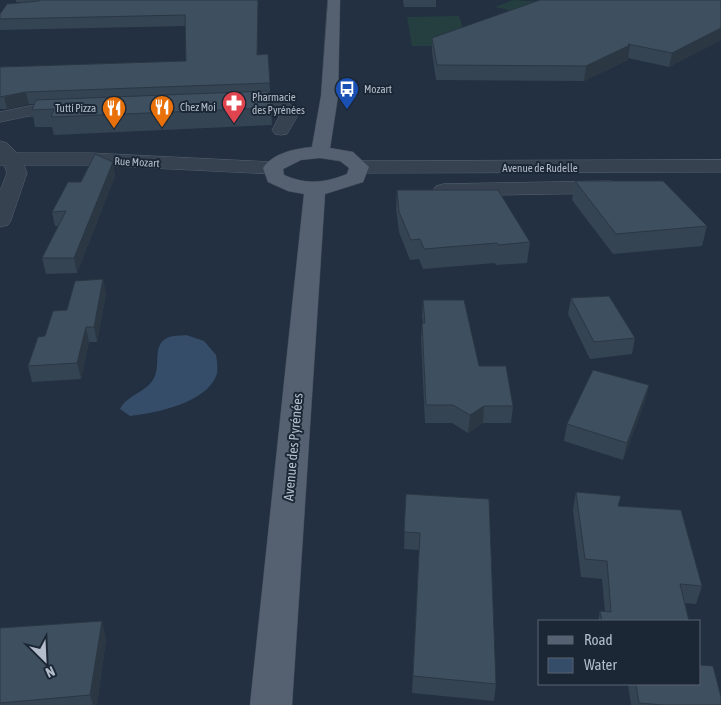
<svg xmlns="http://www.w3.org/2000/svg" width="721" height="705" viewBox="0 0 721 705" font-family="'Asap Condensed',sans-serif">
	<rect width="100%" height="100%" fill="#223041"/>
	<path fill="#253f41" d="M513 0 544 2 518 12 495 7Z
		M459 16 469 46H412L407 17Z"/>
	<path fill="#354d69" d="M186 335 204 341 216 355C217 360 218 368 217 374 207 403 156 413 130 416L120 409C128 394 146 393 154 378 161 365 152 345 167 338 172 335 181 336 186 335Z"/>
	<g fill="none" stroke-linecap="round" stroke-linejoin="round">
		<g stroke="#55606e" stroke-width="1">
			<path id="minor" d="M269 96C285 100 292 101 297 117L287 134 281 135 275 134 272 130 279 117 277 110C260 104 244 111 227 107L224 103 227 99Z
				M70 104 76 105 79 109 76 113 29 116 0 122V112L29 106Z
				M0 141 7 143 17 153H91L273 162 280 164 283 168 280 172 273 174 91 165H24L27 173 11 220 8 225 0 227V191L7 173 4 165H0Z
				M721 160V172L359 173 352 171 349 167 352 163 359 161Z
				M611 181 618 183 621 187 618 191 611 193 443 196 436 194 433 190 436 186 443 184Z"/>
		</g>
		<g stroke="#404b59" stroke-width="1">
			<path id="major" d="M328 0H340L338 96 330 148 353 152 369 167 363 182 325 194 292 705H250L304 194 288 191 268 182 263 168C273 153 294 149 312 147L321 96ZM320 158 340 161 349 168 347 174C325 183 306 185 284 175L283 169 301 160Z"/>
		</g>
		<use href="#minor" fill="#374250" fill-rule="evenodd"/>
		<use href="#major" fill="#556170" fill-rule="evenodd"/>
	</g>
	<path fill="#354453" d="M16 0H258V54H268L272 125 54 135 52 127H35L32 110 34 104H29L7 109H0V67L186 61 185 26 0 30V14L30 2H16Z
		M403 0H436V7H404Z
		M721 0V40L669 67 628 58V60L584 81 436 80 432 52V38Z
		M113 162 115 176 77 273 46 274 42 258 58 226H55L52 212 81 182Z
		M575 181 707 226 702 246 613 254 572 200Z
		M397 190 530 242 527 263 496 265 495 263 423 269 419 259 410 260 399 232 396 209Z
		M103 279 106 294 97 342H89L81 379 32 382 28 366 45 336 67 310Z
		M571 298 635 338 632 354 590 359 568 314Z
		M423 300 513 406 511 423H483L468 433 452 423H425L421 339 422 323H423L422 316Z
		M649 385 645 401 623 460 564 441 567 424Z
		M576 492 619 506 702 586 696 604 685 603 689 621H598L600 611 605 612 602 579 581 577 573 510Z
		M406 494 496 684 494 701 412 693 419 550 404 549Z
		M102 621 106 640 97 705H0V628Z
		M628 684H700L721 705H631Z"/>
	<path fill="#2b3743" d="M258 0V66L257 55Z
		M721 28V40L669 67 672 53Z
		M630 45 628 60 584 81 586 66Z
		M26 92 29 104 7 109 4 97Z
		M113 162 115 176 77 273 74 258Z
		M103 279 106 294 97 342 94 327Z
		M86 327 89 342 81 379 77 363Z
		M649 385 645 401 623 460 627 443Z
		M484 406 483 423 468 433 470 415Z
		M102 621 106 640 97 705H93L90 695Z"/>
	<path fill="#3e4f60" stroke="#2b3743" d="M39 0H258L257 55 268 54 270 83 26 92 0 97V67L186 61 185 15 0 19V14L7 4 39 1Z
		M540 0H721V28L672 53 628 44 630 45 586 66 437 65 432 38Z
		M266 91 270 93 271 108 51 117 54 109 32 110 36 100Z
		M95 154 113 162 74 258H42L66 211 52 212 68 182H81Z
		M575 181H663L707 226 616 234Z
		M397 190H498L530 242 498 245 497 243 424 249 420 239 411 240 399 212Z
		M103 279 94 327H86L77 363 28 366 38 337 45 336 53 311 67 310 75 281Z
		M609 296 635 338 594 342 571 298Z
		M423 300H464L479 366H506L513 406H484L470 415 453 405H426L422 323H425Z
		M593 370 649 385 627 443 567 424Z
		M576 492 621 496 618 506 681 510 702 586 680 584 689 621H602L600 611 611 612 607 561 585 559Z
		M406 494 489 499 496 684 413 676 420 533 404 532Z
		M102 621 90 695 0 703V628Z
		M700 665 713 666 721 697V705H663L639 703 636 684H700Z"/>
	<defs>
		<g id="bus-pin" transform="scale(1.25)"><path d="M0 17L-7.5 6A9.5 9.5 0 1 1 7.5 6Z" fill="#1a4fb4" stroke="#1c2735"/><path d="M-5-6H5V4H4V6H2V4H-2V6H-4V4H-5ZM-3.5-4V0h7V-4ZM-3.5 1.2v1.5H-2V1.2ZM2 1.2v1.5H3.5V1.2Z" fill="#fff"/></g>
		<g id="pharmacy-pin" transform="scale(1.25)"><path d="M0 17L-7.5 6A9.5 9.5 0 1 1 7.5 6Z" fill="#e0444e" stroke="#1c2735"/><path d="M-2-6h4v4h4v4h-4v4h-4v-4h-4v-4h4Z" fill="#fff"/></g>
		<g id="restaurant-pin" transform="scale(1.25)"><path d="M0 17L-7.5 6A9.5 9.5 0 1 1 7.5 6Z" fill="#e8710a" stroke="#1c2735"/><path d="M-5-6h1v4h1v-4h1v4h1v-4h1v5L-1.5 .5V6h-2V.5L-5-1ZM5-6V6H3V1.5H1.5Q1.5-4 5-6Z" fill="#fff"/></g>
	</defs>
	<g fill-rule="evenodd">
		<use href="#bus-pin" x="347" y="89"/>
		<use href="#pharmacy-pin" x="234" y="103"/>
		<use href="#restaurant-pin" x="162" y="107"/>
		<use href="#restaurant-pin" x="114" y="108"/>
	</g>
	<g text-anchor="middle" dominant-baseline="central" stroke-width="4" stroke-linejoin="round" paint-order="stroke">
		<g font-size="11" fill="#b3bdcb" stroke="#1c2735" text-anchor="start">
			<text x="364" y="89">Mozart</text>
			<text x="252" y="97">Pharmacie<tspan x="252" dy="13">des Pyrénées</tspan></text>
			<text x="180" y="107">Chez Moi</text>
			<text x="96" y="108" text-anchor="end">Tutti Pizza</text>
		</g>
		<g font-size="11" fill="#b3bdcb" stroke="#1c2735">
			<text transform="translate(137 162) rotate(3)">Rue Mozart</text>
			<text x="540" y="168">Avenue de Rudelle</text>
		</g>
		<g font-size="14" fill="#b3bdcb" stroke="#1c2735">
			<text transform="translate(293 447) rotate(-85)">Avenue des Pyrénées</text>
		</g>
	</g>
	<rect x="538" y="620" width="162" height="65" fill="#1c2735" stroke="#586371"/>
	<rect x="548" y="636" width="25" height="8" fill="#556170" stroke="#586371"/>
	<text x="584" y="645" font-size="15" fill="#b3bdcb">Road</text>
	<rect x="548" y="658" width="25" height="15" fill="#354d69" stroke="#586371"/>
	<text x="584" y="670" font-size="15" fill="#b3bdcb">Water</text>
	<g transform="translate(45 660) rotate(156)" stroke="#1c2735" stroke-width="4" paint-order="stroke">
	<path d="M0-4L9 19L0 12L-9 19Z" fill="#b3bdcb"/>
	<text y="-8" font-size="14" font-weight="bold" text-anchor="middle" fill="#b3bdcb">N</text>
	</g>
</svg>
